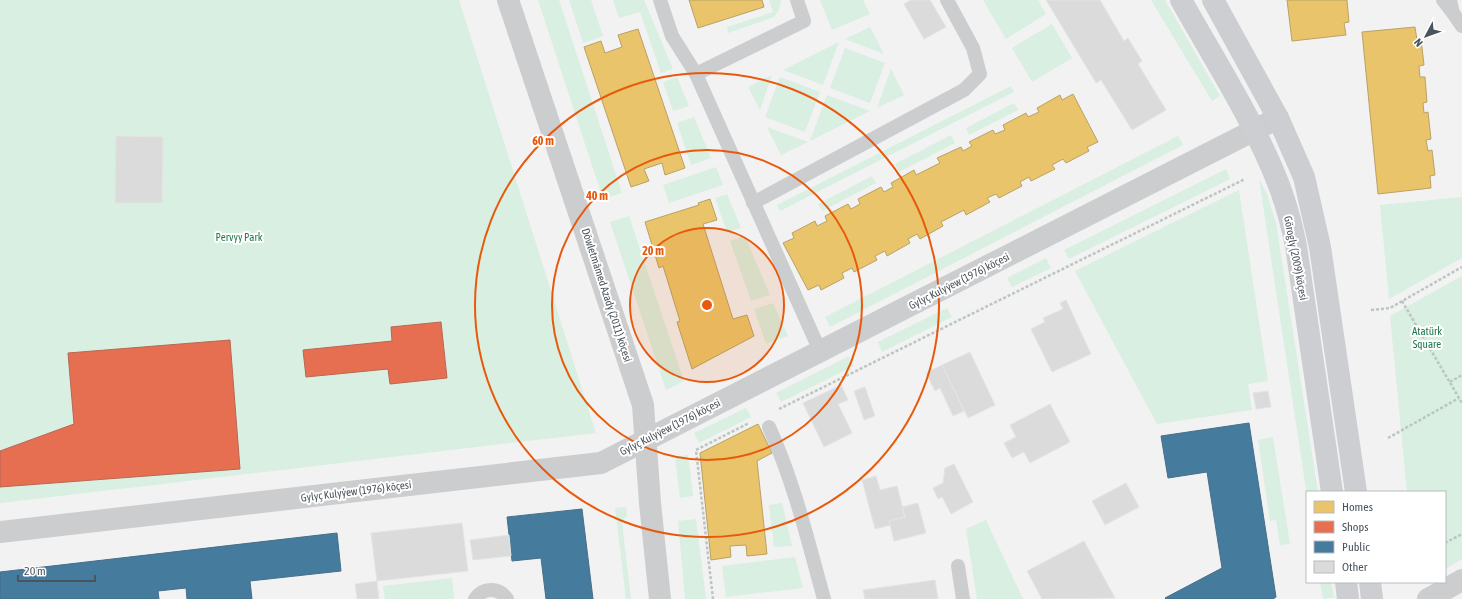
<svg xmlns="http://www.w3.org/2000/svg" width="1462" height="599" viewBox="0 0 1462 599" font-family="'Asap Condensed',sans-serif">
	<rect width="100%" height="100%" fill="#f2f2f2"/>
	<path fill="#d8efe1" d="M0 0H459L596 433 0 503Z
		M538 0H559L622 193 603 199Z
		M569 0H591L603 36 583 43Z
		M613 0H644L673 69 661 73 640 12 619 18Z
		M769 0H781L779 10 774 17 728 33 727 27 773 12Z
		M820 0H863L870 14 832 30Z
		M983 0H1038L1046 14 1006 39Z
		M1151 0H1165L1220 96 1212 101Z
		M1052 24 1072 58 1032 82 1012 48Z
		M870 27 884 54 845 39Z
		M839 42 823 85 783 70Z
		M845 48 885 63 870 103 830 88Z
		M891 69 904 95 877 108Z
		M772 75 760 110 748 87Z
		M677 77 689 106 673 111 663 82Z
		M780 77 820 92 805 132 765 117Z
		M1011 86 1014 92 780 211 777 205Z
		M827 95 870 111 810 141Z
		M1014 103 1018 110 969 135 966 128Z
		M694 117 711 158 691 165 677 123Z
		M767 127 808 142 781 155Z
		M951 135 955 143 899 172 895 164Z
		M1178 136 1183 145 830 327 825 317Z
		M716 167 723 185 669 203 663 185Z
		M1226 169 1230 179 1069 259 1064 250Z
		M872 176 876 183 822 211 818 204Z
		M1259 179 1267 194 1276 223 1318 492H1307V496Z
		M1239 190 1268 381 1248 384 1252 410 1157 424 1075 271Z
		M727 194 741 228 727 232 715 198Z
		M1462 197V258L1389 299 1380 205Z
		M629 216 684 381 666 390 610 222Z
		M745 236 770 295 751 301 730 241Z
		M1046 258 1051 268 1012 287 1007 278Z
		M1462 276V559L1445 569V492H1407L1390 316Z
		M773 303 788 336 766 344 754 309Z
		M947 308 952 317 882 352 878 342Z
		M849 356 854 366 781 402 776 393Z
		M746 408 751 417 699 443 694 433Z
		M1273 437 1290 544 1280 545 1276 520 1270 521 1258 440Z
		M688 455 693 496 680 498 675 457Z
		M782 503 792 546 774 547 769 505Z
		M626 507 627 515 622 522 631 599H626L615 508Z
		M696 519 706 599H685L678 521Z
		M986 520 1023 599H977L966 529Z
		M795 557 803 588 726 597 722 566Z
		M452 578 454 599H385L383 586Z
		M1320 582H1331L1334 597 1323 599Z"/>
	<path fill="#e9c46a" stroke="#b9a266" d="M689 0H762L764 7 698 28Z
		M1287 0H1347L1349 22 1344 23 1346 35 1292 41Z
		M1415 27 1417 40 1421 39 1424 65 1419 66 1420 77H1425L1427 102 1423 103 1424 113 1428 112 1431 139 1426 140 1428 151 1432 150 1435 175 1430 176 1431 188 1378 194 1362 32Z
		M638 29 685 168 665 175 662 163 644 169 649 181 631 187 584 47 601 41 605 53 622 47 618 35Z
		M1073 94 1098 142 1087 147 1089 151 1066 163 1063 159 1052 165 1055 169 1031 181 1029 177 1020 182 1022 186 999 198 996 194 987 198 990 202 966 215 964 210 941 222 943 226 920 239 917 234 908 239 910 243 887 256 885 251 875 256 877 260 854 272 852 268 842 273 844 278 821 290 819 285 808 290 783 243 794 238 792 233 815 221 817 226 827 221 825 216 848 204 851 209 860 204 858 199 881 187 884 192 893 187 891 183 914 170 916 175 940 163 937 158 961 147 963 151 972 146 969 142 993 130 995 134 1005 130 1003 125 1026 113 1028 117 1039 112 1037 108 1060 95 1062 100Z
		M710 199 717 220 703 224 733 319 747 315 754 336 692 369 677 322 680 321 663 266 659 268 645 222 699 205 698 203Z
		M758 424 772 453 757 461 767 554 747 556 746 545 730 546 731 557 711 560 700 453Z"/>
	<path fill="#e76f51" stroke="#b86754" d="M441 322 447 378 390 384 388 369 306 377 303 350 392 341 391 327Z
		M230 340 240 469 0 487V451L74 424 68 353Z"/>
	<path fill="#457b9d" stroke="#466f8a" d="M1249 423 1276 597 1273 599H1166L1165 598 1222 568 1207 472 1168 478 1161 436Z
		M582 509 593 599H546L541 558 512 561 507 517Z
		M337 533 341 571 250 581 252 599H187L186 588 158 591 159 599H0V572Z"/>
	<path fill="#dbdbdc" stroke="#e3e4e4" d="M911 0H930L946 27 924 39 904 4Z
		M1046 0H1100L1124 41 1128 38 1142 61 1138 64 1166 110 1132 130 1101 80 1096 83Z
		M116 136 163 137 162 203H115Z
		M1066 300 1091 354 1052 372 1031 329 1045 322 1043 318 1063 309 1060 303Z
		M970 352 995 405 968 418 942 365Z
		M942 365 964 411 953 416 940 388 935 391 926 373Z
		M841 385 848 400 838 404 852 433 824 447 803 403Z
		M865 387 875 416 864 420 854 391Z
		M1268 391 1271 407 1256 409 1253 393Z
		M1050 404 1070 442 1030 463 1024 452 1012 458 1004 443 1016 437 1010 425Z
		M954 464 973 502 951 514 942 497 938 499 933 488 943 483 945 468Z
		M876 476 880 490 897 486 905 517 889 521 891 525 875 529 862 480Z
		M1126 483 1139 507 1105 525 1092 501Z
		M918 503 926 533 894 541 889 521 905 517 902 507Z
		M462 523 468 571 377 581 371 533Z
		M509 535 511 556 473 560 470 540Z
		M1084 541 1115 598 1042 599 1027 571Z
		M935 580 938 599H865L863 590Z
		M377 581 379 599H357L355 584Z"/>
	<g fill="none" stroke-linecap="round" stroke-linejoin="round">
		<path stroke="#bbc5c2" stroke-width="2.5" stroke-dasharray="3 2" stroke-linecap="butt" d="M1402 301 1462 403
			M1371 310 1390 308 1462 267
			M1450 382 1462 375
			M779 409 1245 179
			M1388 438 1459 398
			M1445 543 1462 534
			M713 599 696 450 749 423"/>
		<path stroke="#cccdcf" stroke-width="14" d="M660 0 672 36 696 74 820 351
			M1443 0 1453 13 1450 0
			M1453 13 1462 26
			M696 74 804 21 797 0
			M753 203 964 90 980 74 973 48 947 0
			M769 427C794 482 808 541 824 599
			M958 566 963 599
			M475 599C483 587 499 587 507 599"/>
		<path stroke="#cccdcf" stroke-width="22" d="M508 0 643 405 650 503 660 599
			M0 532 601 463 1278 118
			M1428 599 1462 580"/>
		<path stroke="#ccced1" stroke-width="22" d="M1181 0C1215 61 1255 122 1280 188 1287 207 1292 226 1296 246L1332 492
			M1213 0 1278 118 1304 177 1320 247 1356 492
			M1346 582 1348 599
			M1370 582 1372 599"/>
	</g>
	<circle cx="707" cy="305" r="77" fill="#e8590c" fill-opacity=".12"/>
	<g fill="none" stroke="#e8590c" stroke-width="2">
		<circle cx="707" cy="305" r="77"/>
		<circle cx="707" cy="305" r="155"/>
		<circle cx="707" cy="305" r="232"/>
	</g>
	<g text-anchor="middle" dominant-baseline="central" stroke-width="4" stroke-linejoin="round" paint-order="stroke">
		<g font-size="11" fill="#20784c" stroke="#fff">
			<text x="239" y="237">Pervyy Park</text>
			<text x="1427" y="331">Atatürk<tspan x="1427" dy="13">Square</tspan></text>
		</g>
		<g font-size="11" fill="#4a545c" stroke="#fff">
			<text transform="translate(1296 258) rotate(79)">Görogly (2009) köçesi</text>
			<text transform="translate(959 281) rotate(-27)">Gylyç Kulyýew (1976) köçesi</text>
			<text transform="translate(607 295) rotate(72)">Döwletmämed Azady (2011) köçesi</text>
			<text transform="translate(670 427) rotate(-27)">Gylyç Kulyýew (1976) köçesi</text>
			<text transform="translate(356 491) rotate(-7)">Gylyç Kulyýew (1976) köçesi</text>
		</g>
	</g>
	<circle cx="707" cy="305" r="6" fill="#e8590c" stroke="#fff" stroke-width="2"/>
	<g font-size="12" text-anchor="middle" font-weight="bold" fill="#e8590c" stroke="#fff" stroke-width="4" stroke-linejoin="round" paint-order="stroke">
		<text x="543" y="145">60 m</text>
		<text x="597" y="200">40 m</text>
		<text x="653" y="255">20 m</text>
	</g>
	<rect x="1306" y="491" width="140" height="92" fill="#ffffff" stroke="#b7bbbe"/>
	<rect x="1314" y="501" width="20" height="12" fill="#e9c46a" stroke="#b7bbbe"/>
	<text x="1342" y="511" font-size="12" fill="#4a545c">Homes</text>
	<rect x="1314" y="521" width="20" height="12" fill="#e76f51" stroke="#b7bbbe"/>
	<text x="1342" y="531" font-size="12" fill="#4a545c">Shops</text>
	<rect x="1314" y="541" width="20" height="12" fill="#457b9d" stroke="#b7bbbe"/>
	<text x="1342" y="551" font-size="12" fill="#4a545c">Public</text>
	<rect x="1314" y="561" width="20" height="12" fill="#dbdbdc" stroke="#b7bbbe"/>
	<text x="1342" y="571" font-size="12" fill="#4a545c">Other</text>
	<g transform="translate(1426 36) rotate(229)" stroke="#ffffff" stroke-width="3" paint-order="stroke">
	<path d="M0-3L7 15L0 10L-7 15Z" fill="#4a545c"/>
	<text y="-6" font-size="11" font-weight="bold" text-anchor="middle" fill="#4a545c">N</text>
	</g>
	<path d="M18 575v6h77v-6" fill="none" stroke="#4a545c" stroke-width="2"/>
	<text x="24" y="575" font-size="12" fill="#4a545c" stroke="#ffffff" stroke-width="3" paint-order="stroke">20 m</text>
</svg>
